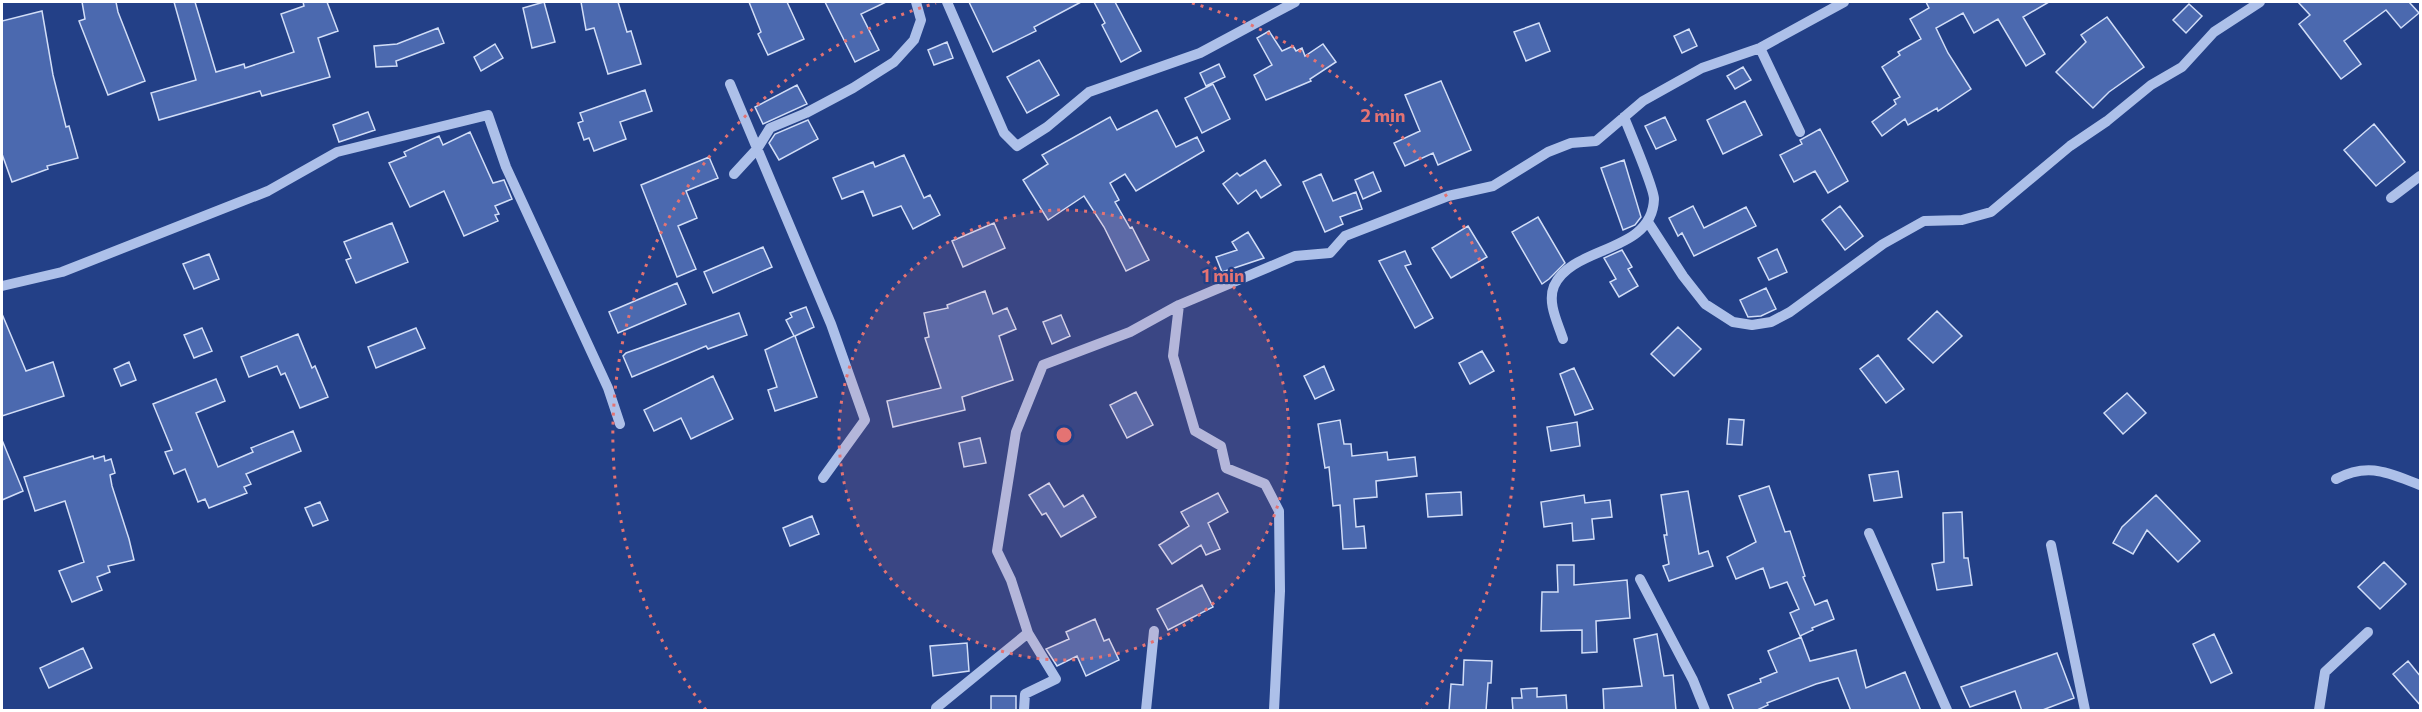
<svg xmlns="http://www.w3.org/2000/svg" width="2422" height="712" viewBox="0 0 2422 712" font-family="Commissioner,sans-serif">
	<rect width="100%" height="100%" fill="#234087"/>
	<path fill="#4b69af" stroke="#d1ddf7" stroke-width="1.5" d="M82 2H116L118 12 145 81 108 95 79 21 85 19Z
		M174 2H195L216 72 244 64 245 68 294 52 281 14 304 6 303 2H327L338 31 318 38 330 77 262 96 260 91 159 120 151 93 196 80Z
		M544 2 555 42 532 48 523 8Z
		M581 2H618L627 32 631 31 641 64 608 74 594 28 586 30Z
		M749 2H787L804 39 768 55 758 34 761 32Z
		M825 2H886L861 14 879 50 855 62Z
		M969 2H1081L1034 27 1036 31 993 52Z
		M1094 2H1115L1141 51 1121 62 1102 25 1105 23Z
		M1926 2H2049L2023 17 2045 54 2026 66 1998 19 1974 33 1963 13 1936 28 1948 53 1971 89 1938 111 1937 108 1908 125 1905 119 1882 136 1872 122 1896 104 1894 100 1900 97 1882 67 1900 55 1898 52 1921 39 1910 19 1929 8Z
		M2298 2H2409L2419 13 2401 28 2386 10 2344 41 2361 64 2341 79 2299 24 2310 15Z
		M2189 4 2202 16 2186 33 2173 20Z
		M42 11 53 75 66 127 69 126 78 158 47 166 48 169 12 182 2 154V21Z
		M2107 17 2144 67 2109 92 2093 108 2056 72 2086 42 2081 35Z
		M1539 23 1550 51 1526 61 1514 32Z
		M438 28 444 43 396 61 397 66 376 67 374 46 397 44Z
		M1689 29 1697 46 1682 53 1674 36Z
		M1269 31 1282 51 1293 46 1296 51 1302 48 1305 56 1323 44 1336 62 1310 79 1311 81 1266 100 1254 75 1272 65 1257 38Z
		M947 42 953 58 934 65 928 50Z
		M495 44 503 58 481 71 474 57Z
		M1039 60 1059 95 1027 113 1007 77Z
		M1219 64 1225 77 1206 86 1200 73Z
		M1743 67 1751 80 1735 89 1727 76Z
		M1441 81 1471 150 1438 165 1433 153 1405 166 1394 143 1420 131 1405 95Z
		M1213 84 1230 119 1202 133 1185 98Z
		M797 85 807 104 763 124 755 107Z
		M645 90 652 111 620 122 626 139 594 151 589 138 584 140 578 123 583 121 580 113Z
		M1745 101 1762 135 1723 154 1707 120Z
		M1157 110 1176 147 1197 137 1204 151 1136 191 1125 174 1110 183 1119 200 1115 202 1130 228 1132 227 1149 260 1126 271 1104 227 1084 196 1048 220 1023 180 1048 164 1042 155 1110 117 1117 130Z
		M368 112 375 130 339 142 333 125Z
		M1665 117 1676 140 1656 149 1645 126Z
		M808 120 818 139 779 160 769 143 775 134Z
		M2374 124 2405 162 2376 186 2344 150Z
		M1820 129 1848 181 1828 193 1815 171 1794 182 1780 155 1802 144 1800 140Z
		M470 132 493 183 504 180 512 199 495 206 499 214 495 215 498 221 464 236 444 191 410 207 389 163 406 156 404 152 439 136 443 145Z
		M904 155 924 198 930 195 940 215 913 229 901 206 873 216 863 191 842 199 833 178 873 162 875 167Z
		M709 157 718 178 686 191 697 218 678 226 696 269 677 277 641 185Z
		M1265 160 1281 185 1261 198 1256 190 1238 204 1223 184 1237 173 1240 176Z
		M1624 160 1641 217 1635 225 1623 230 1601 168Z
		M1373 172 1381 191 1363 199 1355 180Z
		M1321 174 1333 201 1356 192 1362 209 1340 217 1343 224 1325 232 1303 182Z
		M1693 206 1704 228 1746 207 1756 226 1694 256 1682 233 1678 236 1669 218Z
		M1840 206 1863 236 1845 250 1822 220Z
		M1538 217 1565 263 1549 279 1542 284 1512 232Z
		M392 223 408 262 356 283 346 260 351 258 344 242Z
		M994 223 1005 248 963 267 952 241Z
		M1468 226 1487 257 1451 278 1432 248Z
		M1248 232 1264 258 1222 272 1216 257 1237 250 1232 242Z
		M763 247 772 267 713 293 704 272Z
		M1777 249 1787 272 1769 280 1758 258Z
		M1622 250 1632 267 1628 269 1638 286 1619 297 1610 282 1616 279 1604 258Z
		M1405 251 1411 264 1405 266 1433 318 1415 328 1379 261Z
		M209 254 219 279 194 289 183 264Z
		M677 283 686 304 618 333 609 312Z
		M1766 288 1776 309 1761 316 1748 317 1740 300Z
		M985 291 993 314 1007 308 1016 329 999 336 1013 380 962 397 965 410 893 427 887 401 941 388 925 338 929 337 924 313 948 308 947 305Z
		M806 307 814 327 795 336 817 397 775 411 768 390 777 387 765 350 794 336 786 320 792 317 790 313Z
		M1937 311 1962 336 1933 363 1908 339Z
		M739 313 747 335 708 349 706 346 632 377 623 356 626 353Z
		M2 314 26 371 53 362 64 396 2 416Z
		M1061 315 1070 336 1052 344 1043 322Z
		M1678 327 1701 349 1674 376 1651 354Z
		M202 328 212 351 194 358 184 335Z
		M416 328 425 348 376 368 368 347Z
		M298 334 312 368 315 366 328 397 300 408 285 373 281 375 277 366 249 377 241 357Z
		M1482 351 1494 371 1470 384 1459 363Z
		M1878 355 1904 389 1886 403 1860 369Z
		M129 362 136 380 121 386 114 369Z
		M1324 366 1334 390 1315 399 1304 376Z
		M1574 368 1593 409 1575 415 1560 374Z
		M713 376 733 419 691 439 681 418 654 431 644 410Z
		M216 379 225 401 196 413 218 467 253 452 251 448 293 431 301 451 246 474 251 484 244 487 247 493 209 508 205 499 198 502 185 469 174 474 165 452 172 450 153 404Z
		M1136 392 1153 425 1127 438 1110 405Z
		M2127 393 2146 413 2123 434 2104 413Z
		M1729 419 1744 420 1742 445 1727 444Z
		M1340 420 1344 444H1351L1352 456 1387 452 1388 460 1415 457 1417 476 1376 481 1377 497 1354 499 1356 527 1364 526 1366 548 1343 549 1340 505 1333 506 1329 467 1325 468 1318 424Z
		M1577 422 1580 446 1551 451 1547 427Z
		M980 438 986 463 964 467 959 443Z
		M2 440 23 491 2 500Z
		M93 456 94 459 104 456 105 461 111 459 115 473 110 475 112 486 129 539 134 560 108 566 110 572 97 577 102 590 72 602 59 571 84 562 65 501 35 511 24 477Z
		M1898 471 1902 497 1874 501 1869 475Z
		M1049 483 1064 507 1083 495 1096 517 1061 537 1046 513 1042 515 1029 495Z
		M1769 486 1785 532 1790 531 1805 576 1803 577 1815 605 1827 600 1834 619 1812 628 1813 630 1800 636 1790 613 1799 609 1787 582 1770 588 1763 568 1736 579 1727 557 1756 542 1739 496Z
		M1688 491 1699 554 1708 551 1713 566 1669 581 1663 566 1669 564 1664 535H1667L1661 495Z
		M1461 492 1462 515 1428 517 1426 494Z
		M1218 493 1228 512 1208 523 1220 549 1206 555 1201 545 1172 564 1159 545 1189 526 1181 512Z
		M1584 495 1585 503 1610 500 1612 517 1592 519 1594 539 1573 541 1572 523 1544 527 1541 502Z
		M2156 495 2200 541 2178 562 2147 530 2133 554 2113 543 2122 527Z
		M320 502 328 520 313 526 305 508Z
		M1962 512 1964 558H1968L1972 585 1937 590 1932 564 1944 562 1943 513Z
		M812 516 819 534 790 546 783 528Z
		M2384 562 2406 584 2380 609 2358 587Z
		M1557 565H1574V585L1627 580 1630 618 1596 621 1597 652 1582 653V630L1541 631 1542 592H1558Z
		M1202 585 1213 607 1168 630 1157 609Z
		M1095 619 1104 641 1109 639 1119 660 1086 676 1077 656 1057 666 1046 649 1069 639 1066 632Z
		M1657 634 1664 676 1673 675 1676 711H1604L1603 689 1642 686 1634 639Z
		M2214 634 2232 673 2211 683 2193 644Z
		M1801 637 1810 661 1856 650 1866 688 1905 672 1921 711H1851L1838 678 1816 684 1767 703 1768 705 1755 711H1734L1728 695 1761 682 1760 679 1777 672 1768 651Z
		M967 643 969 671 933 676 930 646Z
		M83 648 92 668 49 688 40 668Z
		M2057 653 2074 698 2040 711H2022L2015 691 1970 707 1961 687Z
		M1464 660 1492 661 1491 683H1488L1486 711H1449L1451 684 1463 685Z
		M2408 661 2421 677V706L2393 674Z
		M1537 688V697L1566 695 1567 711H1513L1512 698H1522L1521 689Z
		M991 696H1016V711H991Z"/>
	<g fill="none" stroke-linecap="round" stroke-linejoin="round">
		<path stroke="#adc0e9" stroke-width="10" d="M947 2 1004 133 1017 146 1047 127 1089 92 1200 53 1295 2
			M1760 48 1800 132
			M730 84 831 324 865 420 823 478
			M734 174 757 149 770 128 806 113 853 88 894 62 914 40 921 20 916 2
			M2391 198 2420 176
			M1648 222 1683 276 1705 304 1733 322 1752 325 1771 322 1790 312 1883 244 1924 221 1962 220 1991 212 2070 146 2107 121 2151 85 2182 67 2214 32 2260 2
			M2 286 62 272 268 191 337 152 488 115 506 167 608 388 620 424
			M1179 305 1173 356 1195 431 1221 446 1226 468 1265 484 1279 511 1280 591 1274 710
			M1563 339C1558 323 1547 303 1554 286 1572 245 1652 254 1654 199 1654 188 1630 132 1624 117
			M2336 479C2369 462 2388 473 2420 485
			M1869 533 1947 710
			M2051 545 2085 710
			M1640 579 1693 680 1705 710
			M1028 633 1011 580 997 551 1016 432 1043 365 1130 332 1179 305 1295 256 1330 253 1345 236 1448 196 1493 186 1548 152 1571 143 1596 141 1643 101 1702 68 1760 48 1844 2
			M936 710V708L1028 633 1056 679 1025 694 1024 710
			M1146 710 1154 631
			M2319 710 2325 672 2368 632"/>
	</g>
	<circle cx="1064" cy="435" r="225" fill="#e47373" fill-opacity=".12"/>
	<g fill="none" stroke="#e47373" stroke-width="3" stroke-dasharray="3 6">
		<circle cx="1064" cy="435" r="225"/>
		<path d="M706 710A451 451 0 0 1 936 3M1192 3A451 451 0 0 1 1422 710"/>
	</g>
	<circle cx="1064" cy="435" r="9" fill="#e47373" stroke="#234087" stroke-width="3"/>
	<g font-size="18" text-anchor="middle" font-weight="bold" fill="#e47373" stroke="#234087" stroke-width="4.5" stroke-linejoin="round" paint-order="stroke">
		<text x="1383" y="122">2 min</text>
		<text x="1223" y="282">1 min</text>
	</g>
	<rect width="2422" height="712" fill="none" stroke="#ffffff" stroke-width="6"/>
</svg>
